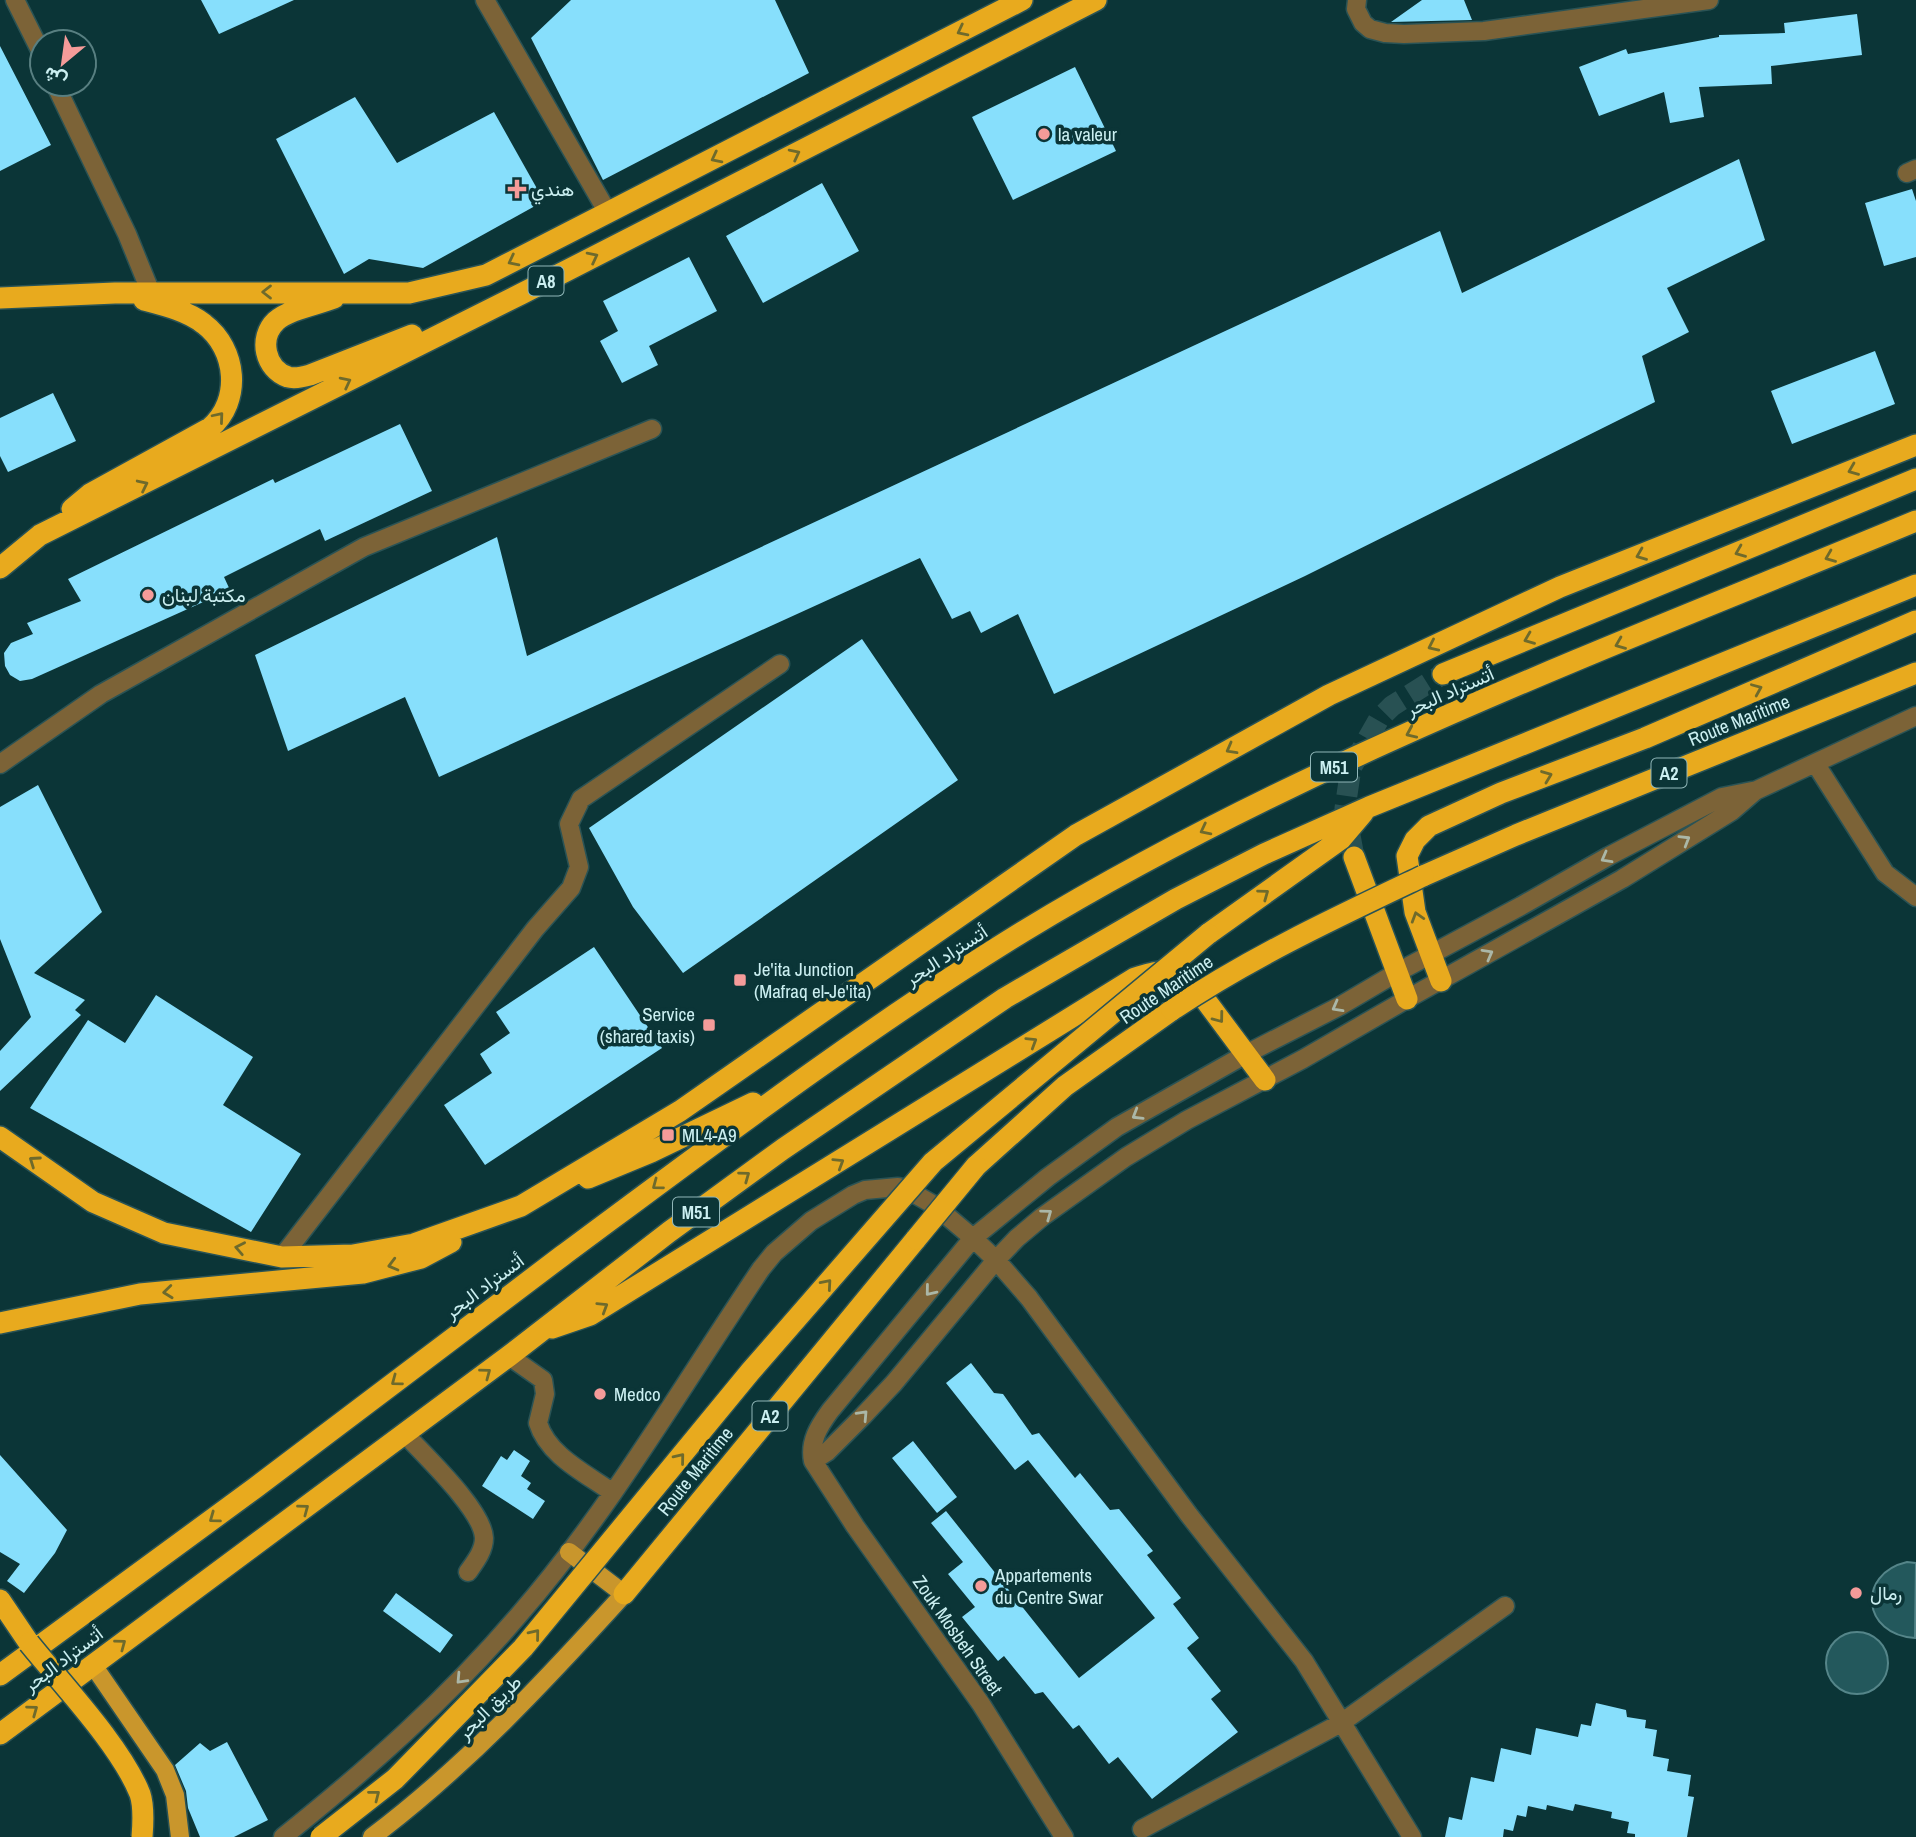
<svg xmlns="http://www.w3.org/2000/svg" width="1916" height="1837" viewBox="0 0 1916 1837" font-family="'Archivo Narrow',Vazirmatn,sans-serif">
	<rect width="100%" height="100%" fill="#0b3537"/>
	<path fill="#23585c" stroke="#558589" stroke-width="2" d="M1907 1562 1916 1563 1915 1638C1862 1635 1856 1574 1907 1562Z
		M1826 1663a31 31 0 1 1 62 0a31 31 0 1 1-62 0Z"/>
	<path fill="#87dffc" d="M201 0H294L219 34Z
		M571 0H775L809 73 603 180 531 38Z
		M1422 0H1464L1472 20 1391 22Z
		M1857 14 1862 55 1771 66 1772 84 1699 87 1704 117 1670 123 1664 92 1599 116 1579 67 1626 49 1628 54 1719 37V35L1785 33 1784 23Z
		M0 46 51 145 0 171Z
		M1075 67 1116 151 1013 200 972 117Z
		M355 97 397 163 494 112 544 201 423 268 369 259 344 274 276 139Z
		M1739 159 1765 240 1667 288 1689 332 1642 356 1655 402 1305 576 1054 694 1018 614 981 633 970 611 952 619 920 558 439 777 405 697 288 751 255 655 497 537 527 656 1440 231 1462 293Z
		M822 183 859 251 763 303 726 236Z
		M1912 189 1916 201V257L1884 266 1865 203Z
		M689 257 717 311 649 346 658 365 622 383 600 341 618 331 603 301Z
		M1875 351 1895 404 1792 444 1771 391Z
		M53 393 76 441 8 472 0 456V418Z
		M400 424 432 491 325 541 320 529 224 577 230 590 32 679 20 681 10 675 5 666 4 653 11 643 33 634 27 623 81 601 68 579 273 479 275 483Z
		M862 639 958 780 683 973 633 907 589 828Z
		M38 785 102 912 34 973 85 1000 75 1010 81 1015 0 1091V1051L31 1017 0 939V807Z
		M594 947 662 1048 485 1165 444 1105 492 1073 480 1054 510 1033 496 1012Z
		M156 995 253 1057 223 1105 301 1154 251 1232 30 1108 88 1020 125 1043Z
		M971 1363 994 1393 1003 1394 1032 1435 1039 1433 1075 1478 1080 1473 1110 1510 1119 1509 1153 1551 1147 1555 1181 1598 1173 1604 1199 1638 1187 1648 1221 1691 1211 1699 1238 1732 1152 1799 1118 1757 1109 1764 1079 1725 1073 1729 1043 1692 1035 1694 1004 1656 998 1661 962 1617 975 1607 948 1574 963 1562 931 1523 946 1511 1079 1678 1155 1618 1028 1460 1015 1470 946 1383Z
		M913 1441 957 1497 937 1513 892 1458Z
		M514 1450 530 1461 521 1476 531 1483 527 1489 545 1501 533 1519 482 1486 501 1456 507 1460Z
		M0 1455 67 1530 55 1553 24 1593 7 1581 20 1564 0 1552Z
		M396 1593 453 1635 440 1653 383 1611Z
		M1596 1703 1626 1710 1627 1717 1646 1720 1645 1728 1657 1730 1653 1756 1669 1759 1667 1771 1691 1775 1688 1796 1694 1797 1687 1837H1635V1834L1627 1833 1629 1822 1611 1818 1612 1812 1575 1804 1573 1811 1547 1805 1546 1810 1528 1806 1526 1817 1517 1815 1513 1831 1504 1829 1503 1837H1445L1449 1817 1462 1820 1471 1777 1494 1782 1501 1748 1531 1755 1536 1728 1578 1737 1581 1724 1591 1726Z
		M227 1742 268 1820 234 1837H200L188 1808 186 1791 175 1765 200 1743 210 1751Z"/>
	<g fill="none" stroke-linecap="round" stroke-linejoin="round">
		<path stroke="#285153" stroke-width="21" stroke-dasharray="21 10" stroke-linecap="butt" d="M1354 857 1345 808 1351 768 1379 719 1392 706 1443 674"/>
		<g stroke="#2a5355" stroke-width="21">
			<path id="minor" d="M15 0 42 54
				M485 0 608 213
				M1357 0 1356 9 1363 23 1370 29 1385 33 1404 34 1484 31 1709 0
				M55 84 127 234 151 293
				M1907 173 1916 169
				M1815 763 1885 873 1916 897
				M0 764 101 694 364 547 652 429
				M282 1257 535 929 571 888 579 867 569 824 581 799 780 664
				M509 1356 543 1380 545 1394 538 1423C548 1456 587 1474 613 1493
				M405 1434C424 1455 483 1510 484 1538 484 1551 475 1562 468 1572
				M813 1461 827 1452 863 1416 894 1383 996 1260 1017 1238 1042 1217 1126 1157 1187 1120 1303 1059 1407 999 1622 879 1732 811 1754 792
				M1142 1829 1341 1723 1505 1606
				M283 1837C368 1769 447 1699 518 1616 611 1509 682 1386 761 1269L774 1253 811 1221 853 1195 865 1190 898 1187 906 1189 934 1205 973 1238 996 1260 1029 1298 1189 1515 1304 1661 1412 1837
				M1064 1837 981 1704 855 1526 813 1461C809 1442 819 1426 830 1411L973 1238 1048 1177 1117 1127 1246 1054 1340 1006 1396 973 1521 906 1609 856 1722 797 1757 790 1916 716"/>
		</g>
		<g stroke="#2a5355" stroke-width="21">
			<path id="major" d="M93 1665 165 1770 175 1795 180 1837
				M372 1837C466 1766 545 1681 624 1594L569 1552"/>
		</g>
		<g stroke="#2a5355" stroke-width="24">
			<path id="highway" d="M0 298 115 293H409L486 275 1022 0
				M334 298C316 305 290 309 276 321 258 338 265 369 288 377 295 379 303 377 310 375L412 335
				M72 509 90 494 210 428C242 401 237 349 204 324 188 311 163 305 144 300
				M0 568 40 535 521 294 1096 0
				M1443 674 1916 479
				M1354 857 1407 999
				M1423 876 1516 835 1916 673
				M1208 934 1341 839 1363 813
				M1441 981 1415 912 1407 856 1415 840 1429 826 1501 793 1645 738 1916 621
				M0 1137 93 1202 164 1233 282 1257 353 1255 414 1244 521 1206 680 1111 1076 835 1329 695 1560 587 1916 445
				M976 1166 1065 1086 1172 1010
				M588 1178 651 1152 753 1103
				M0 1323 140 1294 363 1273 421 1258 451 1242
				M552 1328 590 1315 1135 978C1162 970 1168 967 1192 982L1265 1080
				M624 1594 916 1239
				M0 1600 29 1643
				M0 1675C85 1612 170 1551 255 1488 358 1411 459 1333 562 1256 713 1144 863 1030 1024 931 1304 761 1614 646 1916 521
				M0 1734 509 1356 669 1232 783 1149 1005 998 1176 899 1264 854 1369 807 1916 585"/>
		</g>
		<use href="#minor" stroke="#7c6337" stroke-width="18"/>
		<use href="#major" stroke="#c9962c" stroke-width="18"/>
		<use href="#highway" stroke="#e8aa1e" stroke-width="21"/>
		<g stroke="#2a5355" stroke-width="24" stroke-linecap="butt">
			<path id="highway-bridge" d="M1172 1010C1251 957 1337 917 1423 876
				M916 1239 976 1166
				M29 1643C62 1684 121 1746 140 1794 144 1806 143 1825 142 1837
				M321 1837 395 1779 523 1648 750 1372 933 1162 1208 934"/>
		</g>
		<use href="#highway-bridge" stroke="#e8aa1e" stroke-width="21"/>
	</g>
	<defs><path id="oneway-chevron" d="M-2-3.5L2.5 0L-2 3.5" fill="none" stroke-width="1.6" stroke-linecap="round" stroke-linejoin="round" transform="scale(1.75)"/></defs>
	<g stroke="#6e6a2c">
		<use href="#oneway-chevron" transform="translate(962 31) rotate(153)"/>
		<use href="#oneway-chevron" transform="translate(795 154) rotate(-27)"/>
		<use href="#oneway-chevron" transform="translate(716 158) rotate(153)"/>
		<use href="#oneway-chevron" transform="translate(593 257) rotate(-27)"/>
		<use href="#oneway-chevron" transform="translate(513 261) rotate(153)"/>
		<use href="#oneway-chevron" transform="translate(267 292) rotate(-180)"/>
		<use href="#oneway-chevron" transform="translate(346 382) rotate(-27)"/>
		<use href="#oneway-chevron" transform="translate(219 417) rotate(-50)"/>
		<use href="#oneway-chevron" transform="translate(1853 470) rotate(158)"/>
		<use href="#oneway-chevron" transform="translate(143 485) rotate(-26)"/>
		<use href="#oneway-chevron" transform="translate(1740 552) rotate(158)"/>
		<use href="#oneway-chevron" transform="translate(1641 555) rotate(158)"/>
		<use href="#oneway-chevron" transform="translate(1830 557) rotate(158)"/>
		<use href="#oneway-chevron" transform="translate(1529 639) rotate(158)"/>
		<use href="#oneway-chevron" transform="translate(1620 644) rotate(158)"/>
		<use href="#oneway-chevron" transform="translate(1433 646) rotate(155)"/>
		<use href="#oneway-chevron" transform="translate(1757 689) rotate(-23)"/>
		<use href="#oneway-chevron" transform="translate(1411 733) rotate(156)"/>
		<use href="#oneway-chevron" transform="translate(1231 749) rotate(151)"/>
		<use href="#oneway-chevron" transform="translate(1547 776) rotate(-21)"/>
		<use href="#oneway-chevron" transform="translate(1205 830) rotate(153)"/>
		<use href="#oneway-chevron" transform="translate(1264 894) rotate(-36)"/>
		<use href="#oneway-chevron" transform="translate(1417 917) rotate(-107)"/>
		<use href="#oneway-chevron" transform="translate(1219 1018) rotate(53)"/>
		<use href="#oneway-chevron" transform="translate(1032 1042) rotate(-32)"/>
		<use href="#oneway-chevron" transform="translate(34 1161) rotate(-145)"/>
		<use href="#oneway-chevron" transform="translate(839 1163) rotate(-32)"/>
		<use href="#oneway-chevron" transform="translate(745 1176) rotate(-36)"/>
		<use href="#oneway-chevron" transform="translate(657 1185) rotate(143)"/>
		<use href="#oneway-chevron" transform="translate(240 1248) rotate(-169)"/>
		<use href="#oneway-chevron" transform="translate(393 1265) rotate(165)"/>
		<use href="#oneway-chevron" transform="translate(827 1284) rotate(-49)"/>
		<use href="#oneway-chevron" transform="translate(168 1292) rotate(174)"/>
		<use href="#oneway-chevron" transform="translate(603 1307) rotate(-32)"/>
		<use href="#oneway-chevron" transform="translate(486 1373) rotate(-37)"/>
		<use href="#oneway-chevron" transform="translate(396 1381) rotate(143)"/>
		<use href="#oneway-chevron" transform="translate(680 1458) rotate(-51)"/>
		<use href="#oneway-chevron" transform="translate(304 1509) rotate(-37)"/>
		<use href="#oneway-chevron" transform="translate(214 1518) rotate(144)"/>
		<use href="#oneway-chevron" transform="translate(535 1634) rotate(-51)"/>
		<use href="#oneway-chevron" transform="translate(121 1644) rotate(-37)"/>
		<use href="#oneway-chevron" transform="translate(33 1710) rotate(-36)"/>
		<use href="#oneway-chevron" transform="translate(375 1795) rotate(-38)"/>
	</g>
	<g stroke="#abb7a7">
		<use href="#oneway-chevron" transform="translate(1685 840) rotate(-31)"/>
		<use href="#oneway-chevron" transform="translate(1606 858) rotate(151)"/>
		<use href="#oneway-chevron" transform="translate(1488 954) rotate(-29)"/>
		<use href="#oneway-chevron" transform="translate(1337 1007) rotate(151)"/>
		<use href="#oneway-chevron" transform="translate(1137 1115) rotate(149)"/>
		<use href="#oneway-chevron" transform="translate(1047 1214) rotate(-36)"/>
		<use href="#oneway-chevron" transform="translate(930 1291) rotate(129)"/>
		<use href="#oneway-chevron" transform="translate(863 1415) rotate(-47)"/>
		<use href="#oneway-chevron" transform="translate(461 1679) rotate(133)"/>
	</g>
	<g fill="#f59b99" stroke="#0b3537" stroke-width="2.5">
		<circle cx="1044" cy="134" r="7"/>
		<path d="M513.5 178.5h7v7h7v7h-7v7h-7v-7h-7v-7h7z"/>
		<circle cx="148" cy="595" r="7"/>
		<rect x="733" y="973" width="14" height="14" rx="3.5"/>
		<rect x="702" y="1018" width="14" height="14" rx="3.5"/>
		<rect x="661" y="1128" width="14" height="14" rx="3.5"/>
		<circle cx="600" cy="1394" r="7"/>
		<circle cx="981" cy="1586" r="7"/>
		<circle cx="1856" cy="1593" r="7"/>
	</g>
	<g text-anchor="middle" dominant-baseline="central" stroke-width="7" stroke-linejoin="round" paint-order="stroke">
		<g fill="#0b3537" stroke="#91b7b9" stroke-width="2">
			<rect x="528.5" y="266.5" width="35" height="29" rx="5"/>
			<rect x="1311" y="752.5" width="46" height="29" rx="5"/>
			<rect x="1651.5" y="758.5" width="35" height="29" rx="5"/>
			<rect x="673" y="1197.5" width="46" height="29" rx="5"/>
			<rect x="752.5" y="1401.5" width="35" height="29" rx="5"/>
		</g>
		<g font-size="18" font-weight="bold" fill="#cbeff1">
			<text x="546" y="281">A8</text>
			<text x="1334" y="767">M51</text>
			<text x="1669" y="773">A2</text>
			<text x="696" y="1212">M51</text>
			<text x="770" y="1416">A2</text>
		</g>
		<g font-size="19" fill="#cbeff1" stroke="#0b3537" text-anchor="start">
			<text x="1058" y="134">la valeur</text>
			<text x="531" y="189">هندي</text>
			<text x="162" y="595">مكتبة لبنان</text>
			<text x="754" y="969">Je'ita Junction<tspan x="754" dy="22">(Mafraq el-Je'ita)</tspan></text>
			<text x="695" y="1014" text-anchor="end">Service<tspan x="695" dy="22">(shared taxis)</tspan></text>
			<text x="682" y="1135">ML4-A9</text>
			<text x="614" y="1394">Medco</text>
			<text x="995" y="1575">Appartements<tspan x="995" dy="22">du Centre Swar</tspan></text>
			<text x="1870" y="1593">رمال</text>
		</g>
		<g font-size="19" fill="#cbeff1" stroke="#0b3537">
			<text transform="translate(1450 691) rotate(-24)">أتستراد البحر</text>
			<text transform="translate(1739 720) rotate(-22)">Route Maritime</text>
			<text transform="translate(946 955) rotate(-33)">أتستراد البحر</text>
			<text transform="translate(1166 989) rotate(-34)">Route Maritime</text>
			<text transform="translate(484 1286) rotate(-37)">أتستراد البحر</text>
			<text transform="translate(695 1471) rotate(-51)">Route Maritime</text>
			<text transform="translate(958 1635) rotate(55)">Zouk Mosbeh Street</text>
			<text transform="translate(63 1659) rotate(-37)">أتستراد البحر</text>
			<text transform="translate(489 1707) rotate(-45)">طريق البحر</text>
		</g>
	</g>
	<g transform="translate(63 63) rotate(209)"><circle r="33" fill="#0b3537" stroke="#587f81" stroke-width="2"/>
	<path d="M0-5L12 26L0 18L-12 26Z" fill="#f59b99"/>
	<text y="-10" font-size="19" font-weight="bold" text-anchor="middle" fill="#cbeff1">ش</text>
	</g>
</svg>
